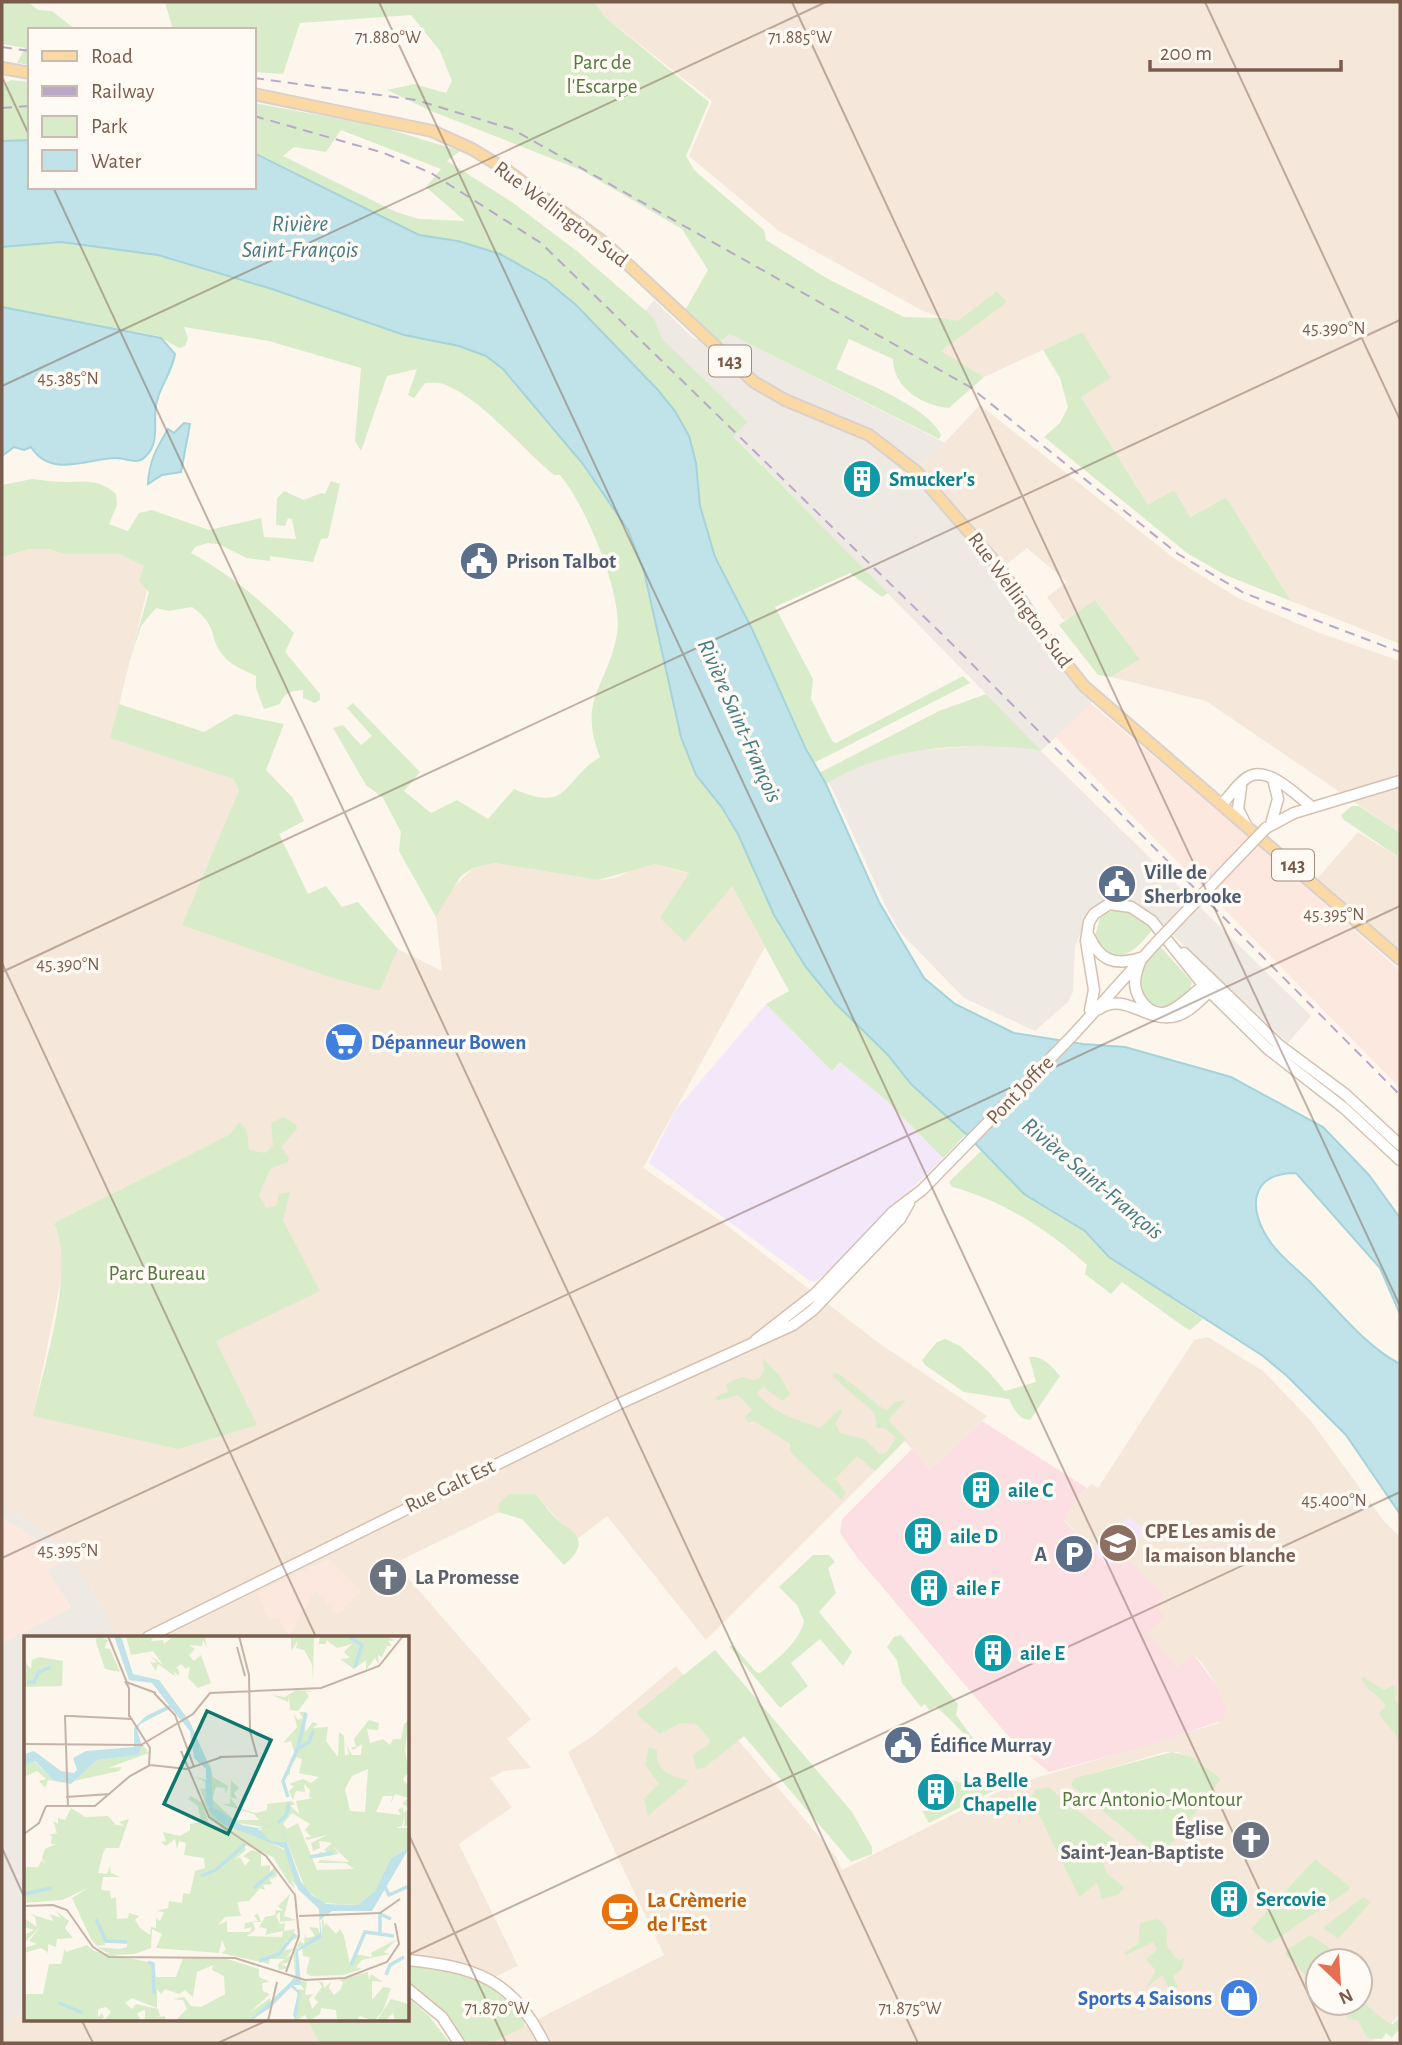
<svg xmlns="http://www.w3.org/2000/svg" width="1402" height="2045" viewBox="0 0 1402 2045" font-family="'Alegreya Sans',sans-serif">
	<rect width="100%" height="100%" fill="#fdf6ec"/>
	<path fill="#f5e8da" fill-rule="evenodd" d="M594 2H1400V644L1291 601 1226 497 1189 517 1148 505 1081 397 1082 332 984 377 940 351 1006 302 997 291 958 322 942 318 921 310 779 231 689 156 712 101 606 18Z
		M980 405 1175 559 1238 598 1317 632 1400 661V833L1206 701 1111 677 1140 659 1096 601 1064 621 1047 597 1067 582 1027 548 1001 569 917 472Z
		M98 547 154 562 111 738 233 779 239 790 183 924 380 991 398 949 442 971 436 917 450 891 473 868 494 863 598 880 616 878 635 868 655 864 732 886 765 947 643 1168 721 1221 876 1341 987 1416 930 1470 905 1441 706 1640 607 1516 575 1541 536 1494 395 1563 531 1719 507 1739 531 1768 504 1771 490 1778 512 1807 459 1844 518 1966 484 1982 438 1969 408 1966V1637H118L91 1586 65 1550 34 1524 2 1505V550ZM285 1220 216 1341 33 1416 63 1270 60 1240 54 1222 274 1225Z
		M1358 832 1400 858V958L1316 880Z
		M1208 1337 1263 1371 1311 1421 1384 1521 1400 1537V2014L1378 2038 1366 2043H491L664 1955 568 1752 593 1736 676 1666 836 1857 842 1870 1012 1785 1219 1723 1216 1685 1203 1664 1193 1654 1177 1669 1146 1633 1154 1605 1163 1597 1108 1566 1064 1520 1071 1507 1091 1484 1098 1488 1194 1340ZM1165 1752H1178L1191 1759 1073 1779ZM1318 1961H1360V2003H1318Z
		M26 2008V2019H307L319 2043H2V2026Z"/>
	<path fill="#fde8e0" d="M1090 703 1261 847 1400 971V1088L1055 737Z
		M2 1517 42 1543 60 1562 48 1570 71 1609 2 1643Z
		M329 1559 361 1592 337 1614 315 1590 289 1636 278 1617 270 1620 257 1593Z"/>
	<path fill="#efe9e4" d="M654 300 693 338 716 345 729 334 945 443 917 471 1096 698 1041 751 1311 1016 1288 1043 1143 907 1126 899 1113 897 1100 902 1086 918 1075 947 1073 992 1068 1002 1035 1031 964 998 900 932 887 909 829 782 855 766 904 751 994 745 1040 749 630 330Z
		M2 1505 34 1524 65 1550 91 1586 118 1637H26V2008L2 2026V1643L71 1608 47 1570 59 1562 42 1543 2 1517Z"/>
	<path fill="#f3e8fa" d="M766 1004 832 1071 840 1062 886 1100 943 1158 816 1282 810 1281 649 1163 675 1111Z
		M1128 1517 1147 1532 1108 1566 1094 1551Z"/>
	<path fill="#fbdfe3" d="M982 1421 1087 1488 1071 1507 1064 1521 1108 1566 1122 1554 1164 1596 1154 1605 1165 1616 1147 1633 1177 1668 1193 1654 1216 1685 1227 1712 1223 1720 1160 1742 1049 1772 1015 1744 857 1557 840 1533 842 1519 912 1449 930 1470Z"/>
	<path fill="#d8ecc9" fill-rule="evenodd" d="M2 2H28L38 10 52 11 76 30H30V65L17 63 25 48 2 44Z
		M165 2H594L606 18 709 102 686 156 694 170 764 230 766 240 828 279 904 317 942 318 958 321 997 291 1007 302 941 351 984 377 949 408C923 406 893 388 893 359L849 339 836 369C863 382 930 408 941 435L939 439 729 334 716 345 683 314 708 270 682 229 581 170 431 111 387 90 414 84 446 93 452 81 440 51 411 15 300 23 283 74 254 72V30H173Z
		M11 80 30 82V140L2 141V85Z
		M254 103 382 127 460 151 447 161 512 202 578 252 654 318 662 339 748 422 733 436 888 593 882 597 850 573 775 607 813 679 811 699 832 741 836 743 963 676 970 683 814 763 752 629 715 557 700 506 696 463 675 411 657 389 576 305 546 280 500 254 458 241 419 235 254 153ZM341 130 441 169 426 187 465 221 419 219 396 212 283 156 294 147 326 152Z
		M61 242 158 255 272 289 404 335 459 346 486 356 503 369 583 464 628 530 644 571 681 737 695 775 721 806 738 834 774 916 805 966 835 1003 888 1055 911 1084 966 1134 943 1158 886 1100 840 1062 832 1071 766 1004 789 991 732 886 685 942 660 918 689 873 655 864 598 880 494 863 473 868 461 876 436 917 399 851 401 832 383 798 366 785 333 728 343 725 361 745 372 736 347 708 353 703 420 772 404 791 431 813 457 800 488 819 514 789C571 814 562 780 600 757 577 698 608 686 617 634 624 596 585 504 560 475H554C521 448 484 401 446 385 440 382 432 383 425 383L414 398 408 395 417 369 387 376 361 451 355 441 361 368 269 341 184 327 188 338 185 346 179 348 158 336 2 307V247Z
		M1082 332 1111 378 1081 397 1148 505 1174 490 1190 517 1226 497 1291 601 1225 575 1187 553 1044 437 1060 423 1068 407 1060 378 1043 350Z
		M32 479C43 480 56 482 67 482 88 482 99 479 116 494L117 505 109 524 128 531 139 513 152 510 209 530 261 518 264 537 296 539 292 519 288 518 285 526 276 525 277 498 284 491 304 500 321 493 325 494 331 481 340 484 328 538 321 539 313 562 270 556V561L247 558 218 544 208 543 195 547 191 553C231 575 262 601 294 633L285 652 320 694V700L315 703 303 698V690C291 691 285 692 280 704L264 709 256 688V676C244 670 231 666 222 654 207 634 220 628 192 607L169 611 156 608 141 626 129 662 149 592 139 581 144 566 120 554H64L50 549H28L2 557V485Z
		M1095 600 1140 659 1111 677 1098 675 1059 625Z
		M986 694 1041 750C967 742 890 744 826 784L819 773 939 711Z
		M119 704 204 732 235 714 284 724 266 770 292 797 304 821 279 834 308 894 326 886 342 907 358 902 398 949 380 991 330 977 182 925 239 790 233 779 110 738Z
		M1352 806H1359L1400 833V858L1344 820 1341 815Z
		M1114 909 1134 913 1154 928C1139 945 1131 958 1107 957L1095 936 1100 918Z
		M1161 947 1192 982 1190 991 1168 1007 1153 1006 1141 996V968Z
		M283 1117 296 1124 297 1129 281 1147 289 1158 288 1162 270 1169 259 1195 266 1208 276 1206 279 1194 290 1192 283 1220 320 1291 216 1341 257 1425 178 1449 33 1416C44 1365 76 1270 54 1223L229 1135 240 1122 247 1131 249 1150 265 1153 273 1146 271 1123Z
		M981 1151 1024 1194 1085 1231 1109 1257 1203 1319 1190 1330 1184 1327 1122 1282 1111 1294 1085 1274 1087 1265C1050 1231 1000 1199 952 1187L949 1182Z
		M945 1339 960 1346 987 1370 1005 1391 1036 1382 1029 1357C1043 1355 1051 1366 1060 1376L1030 1420C1019 1420 1013 1408 1009 1399L964 1392 925 1365 922 1360 937 1342Z
		M763 1358 780 1376 790 1394 783 1401 763 1387 757 1393C775 1415 796 1419 820 1428L840 1409 842 1412 835 1424 840 1433 865 1439 880 1454 886 1453 896 1438 885 1428H877L874 1412 833 1377V1373L839 1374 886 1411 895 1402 906 1400 888 1420 906 1439 875 1471 857 1456 835 1479 846 1492 842 1500 790 1452V1444L754 1421 748 1423 745 1417 752 1410 738 1395 717 1401 716 1397 728 1391 726 1384 742 1377 754 1380 760 1378 764 1369Z
		M509 1494H536C543 1502 552 1517 561 1523 584 1537 584 1548 564 1565L522 1519 498 1512 499 1504Z
		M813 1555H829L835 1562 828 1568 836 1593 819 1612 852 1652 843 1666 820 1639 791 1663 808 1686 780 1708 729 1646H734L756 1672 760 1673C776 1660 799 1643 804 1621L797 1605 779 1587Z
		M901 1635 958 1704 956 1715 974 1740 984 1745 983 1748C971 1745 950 1717 936 1707L929 1710 925 1704 921 1707 902 1683 897 1660 887 1647 894 1637Z
		M715 1650 852 1812 872 1847V1854L851 1862 744 1736 704 1768 696 1769 693 1755 709 1744 710 1740 696 1724 680 1723 660 1734 639 1717 637 1712Z
		M1363 1677 1384 1690 1394 1685 1396 1687 1395 1699 1400 1706V1740L1381 1717 1379 1713 1386 1706C1379 1695 1366 1690 1361 1678Z
		M649 1747 657 1750C654 1771 674 1778 690 1780L648 1816 644 1798 659 1784 645 1765Z
		M1172 1752 1192 1757 1221 1779 1160 1858 1071 1785 1075 1778Z
		M948 1779C956 1781 965 1785 972 1784 984 1783 989 1777 999 1788L929 1823 922 1811H942L955 1802 946 1785Z
		M1048 1787 1121 1845 1103 1862 1107 1874 1124 1887 1118 1895 1102 1899 1097 1883 1079 1897 1031 1798 1035 1790Z
		M1315 1859 1349 1886V1890L1269 1944 1251 1929Z
		M1363 1897 1371 1902 1338 1939 1323 1928Z
		M1157 1919C1172 1927 1164 1936 1168 1948L1179 1961 1184 1957 1182 1969 1173 1976 1178 1987 1173 1990 1169 1989 1162 1975 1145 1989 1156 1971 1146 1959 1157 1950 1153 1942 1126 1955 1124 1953 1138 1944 1140 1923Z
		M1310 1935 1330 1948 1306 1976 1285 1954 1288 1949Z
		M408 1966C456 1971 494 1979 525 2018L524 2027 491 2043H465L445 2014 408 1984Z
		M408 1998 429 2016 450 2043H319L307 2019H408Z
		M1360 2000 1388 2023 1393 2024 1400 2017V2033L1397 2031 1392 2038 1386 2033 1382 2039 1367 2038 1358 2020 1348 2019 1341 2003H1360Z"/>
	<path fill="#bfe3e8" stroke="#a5d3da" stroke-width="2" d="M30 140V187H254V153L419 235 458 241 500 254 546 280 576 305 657 389 675 411 689 436 696 463 700 506 715 557 752 629 806 749 826 784 879 902 924 978 955 1004 1014 1033 1083 1044 1125 1047 1231 1077 1323 1127 1369 1175 1400 1218V1314L1380 1268 1296 1173C1249 1173 1247 1210 1271 1243 1281 1257 1297 1269 1309 1281 1337 1309 1365 1346 1400 1364V1514L1346 1435 1287 1376 1263 1356 1109 1257 1085 1231 1024 1194 966 1134 911 1084 888 1055 835 1003 805 966 774 915 738 834 721 806 696 775 681 737 644 571 628 530 583 464 503 369 486 356 459 346 404 335 272 289 158 255 61 242 2 247V141Z
		M2 307 161 338 175 354C172 373 159 387 156 405 153 421 160 443 146 456 137 466 127 458 116 458 89 458 51 479 31 447L24 450 14 447 2 456Z
		M184 423 190 424 181 472 162 475 148 484C149 462 156 449 168 429L174 433Z"/>
	<g fill="none" stroke-linecap="round" stroke-linejoin="round">
		<g stroke="#d6c0b0" stroke-width="13">
			<path id="secondary" d="M1241 787 1238 809 1246 825
				M1222 804C1230 796 1239 781 1250 776 1270 767 1297 796 1312 807
				M1271 824 1278 799 1273 779
				M1266 828 1294 813 1400 781
				M1089 936C1100 961 1115 966 1140 958
				M1184 953 1279 1045 1345 1094 1400 1145
				M1140 962C1135 975 1132 986 1140 999 1163 1034 1188 994 1208 983
				M1099 1009C1132 987 1156 1041 1196 1004 1202 998 1208 995 1211 988
				M1090 1010 1094 990 1086 941 1089 922 1094 914 1109 904 1131 907 1152 921 1204 986 1268 1049 1344 1108 1400 1160
				M756 1340 815 1294 893 1212 922 1190 1075 1033 1156 943
				M148 1637 623 1402 793 1325 813 1310 900 1219 909 1203
				M408 1960C475 1967 513 1979 544 2043
				M408 1989 442 2017 459 2043"/>
		</g>
		<g stroke="#dad1cd" stroke-width="14">
			<path id="primary" d="M2 68 30 73
				M254 94 432 131 472 149 508 171 606 244 754 382 785 400 869 435 917 472 1001 569 1045 637 1084 686 1400 959"/>
		</g>
		<use href="#secondary" stroke="#fff" stroke-width="10"/>
		<use href="#primary" stroke="#fbd9a5" stroke-width="10"/>
		<path stroke="#b9a8c9" stroke-width="2" stroke-dasharray="10 7" stroke-linecap="butt" d="M2 47 30 51
			M254 78 416 100 512 129 970 387 1178 554 1244 593 1400 652
			M2 108 30 106
			M254 116 384 153 431 173 541 243 952 644 1400 1095"/>
		<g stroke="#d6c0b0" stroke-width="13" stroke-linecap="butt">
			<path id="secondary-bridge" d="M1156 943 1266 828"/>
		</g>
		<use href="#secondary-bridge" stroke="#fff" stroke-width="10"/>
	</g>
	<path fill="none" stroke="#7a5c4d" stroke-width="2" stroke-opacity="0.45" d="M379 2 1331 2043M792 2 1400 1306M1205 2 1400 420M2 77 30 137M53 187 918 2043M2 386 826 2M2 963 316 1637M2 972 1400 320M2 1558 1400 906M408 1833 506 2043M2 1848 26 1901M408 1955 1400 1492M81 2019 93 2043M218 2043 270 2019"/>
	<defs>
		<g id="building-disc" transform="scale(2.0125)"><circle r="9.5" fill="#0f9aa8" stroke="#fffaf3"/><path d="M-4-6H4V6H1V3H-1V6H-4ZM-2.5-4.3h1.7v1.8h-1.7ZM.8-4.3h1.7v1.8H.8ZM-2.5-1h1.7V.8h-1.7ZM.8-1h1.7V.8H.8Z" fill="#fff"/></g>
		<g id="civic-disc" transform="scale(2.0125)"><circle r="9.5" fill="#5c6f8a" stroke="#fffaf3"/><path d="M-.6-6.5H3V-4.5H.6V-3L4-1V1h2V6H-6V1h2V-1L-.6-3ZM-1.2 2.5V6h2.4V2.5Z" fill="#fff"/></g>
		<g id="supermarket-disc" transform="scale(2.0125)"><circle r="9.5" fill="#3f7fe0" stroke="#fffaf3"/><path d="M-6-5.5h2.5l.6 2H6L4.5 2H-2.5L-4.4-4H-6ZM-1.5 3.2a1.3 1.3 0 1 0 .1 0ZM3 3.2a1.3 1.3 0 1 0 .1 0Z" fill="#fff"/></g>
		<g id="school-disc" transform="scale(2.0125)"><circle r="9.5" fill="#8d6e63" stroke="#fffaf3"/><path d="M0-5L7-2L0 1L-7-2ZM-4 1L0 2.5L4 1V4Q0 6-4 4Z" fill="#fff"/></g>
		<g id="parking-disc" transform="scale(2.0125)"><circle r="9.5" fill="#5c6f8a" stroke="#fffaf3"/><path d="M-3.5-5.5H1a3.5 3.5 0 0 1 0 7H-1V5.5H-3.5ZM-1-3.4V-.6H.8a1.4 1.4 0 0 0 0-2.8Z" fill="#fff"/></g>
		<g id="church-disc" transform="scale(2.0125)"><circle r="9.5" fill="#6b7280" stroke="#fffaf3"/><path d="M-1.2-6h2.4v3.5h3.3v2.4h-3.3V6h-2.4V-.1h-3.3v-2.4h3.3Z" fill="#fff"/></g>
		<g id="cafe-disc" transform="scale(2.0125)"><circle r="9.5" fill="#e8710a" stroke="#fffaf3"/><path d="M-5.5-4.5H6V0H3Q3 3.5 0 3.5H-2.5Q-5.5 3.5-5.5 0ZM3-3.2v2h1.7v-2ZM-6 4.5H4V6H-6Z" fill="#fff"/></g>
		<g id="shop-disc" transform="scale(2.0125)"><circle r="9.5" fill="#3f7fe0" stroke="#fffaf3"/><path d="M-5-2.5h2.3a2.7 3.5 0 0 1 5.4 0H5L5.5 6h-11ZM-1.5-2.5h3a1.5 2.3 0 0 0-3 0Z" fill="#fff"/></g>
	</defs>
	<g fill-rule="evenodd">
		<use href="#building-disc" x="862" y="479"/>
		<use href="#civic-disc" x="479" y="561"/>
		<use href="#civic-disc" x="1117" y="884"/>
		<use href="#supermarket-disc" x="344" y="1042"/>
		<use href="#building-disc" x="981" y="1490"/>
		<use href="#building-disc" x="923" y="1536"/>
		<use href="#school-disc" x="1118" y="1543"/>
		<use href="#parking-disc" x="1074" y="1554"/>
		<use href="#church-disc" x="388" y="1577"/>
		<use href="#building-disc" x="929" y="1588"/>
		<use href="#building-disc" x="993" y="1653"/>
		<use href="#civic-disc" x="903" y="1745"/>
		<use href="#building-disc" x="936" y="1792"/>
		<use href="#church-disc" x="1251" y="1840"/>
		<use href="#building-disc" x="1229" y="1899"/>
		<use href="#cafe-disc" x="620" y="1912"/>
		<use href="#shop-disc" x="1239" y="1998"/>
	</g>
	<g text-anchor="middle" dominant-baseline="central" stroke-width="7" stroke-linejoin="round" paint-order="stroke">
		<g fill="#fffaf3" stroke="#a28b7f" stroke-width="2">
			<rect x="709" y="345.5" width="42" height="31" rx="5"/>
			<rect x="1272" y="849.5" width="42" height="31" rx="5"/>
		</g>
		<g font-size="19" font-weight="bold" fill="#7a5c4d">
			<text x="730" y="361">143</text>
			<text x="1293" y="865">143</text>
		</g>
		<g font-size="21" fill="#537a41" stroke="#fffaf3">
			<text x="602" y="62">Parc de<tspan x="602" dy="24">l'Escarpe</tspan></text>
			<text x="157" y="1273">Parc Bureau</text>
			<text x="1152" y="1799">Parc Antonio-Montour</text>
		</g>
		<g font-size="21" fill="#7a5c4d" stroke="#fffaf3">
			<text transform="translate(561 214) rotate(37)">Rue Wellington Sud</text>
			<text transform="translate(1020 600) rotate(54)">Rue Wellington Sud</text>
			<text transform="translate(1020 1090) rotate(-46)">Pont Joffre</text>
			<text transform="translate(450 1486) rotate(-26)">Rue Galt Est</text>
		</g>
		<g font-size="21" font-weight="bold" fill="#0d838f" stroke="#fffaf3" text-anchor="start">
			<text x="889" y="479">Smucker's</text>
			<text x="1008" y="1490">aile C</text>
			<text x="950" y="1536">aile D</text>
			<text x="956" y="1588">aile F</text>
			<text x="1020" y="1653">aile E</text>
			<text x="963" y="1780">La Belle<tspan x="963" dy="24">Chapelle</tspan></text>
			<text x="1256" y="1899">Sercovie</text>
		</g>
		<g font-size="21" font-weight="bold" fill="#4e5e75" stroke="#fffaf3" text-anchor="start">
			<text x="506" y="561">Prison Talbot</text>
			<text x="1144" y="872">Ville de<tspan x="1144" dy="24">Sherbrooke</tspan></text>
			<text x="1047" y="1554" text-anchor="end">A</text>
			<text x="930" y="1745">Édifice Murray</text>
		</g>
		<g font-size="21" font-weight="bold" fill="#366cbe" stroke="#fffaf3" text-anchor="start">
			<text x="371" y="1042">Dépanneur Bowen</text>
			<text x="1212" y="1998" text-anchor="end">Sports 4 Saisons</text>
		</g>
		<g font-size="21" font-weight="bold" fill="#785e54" stroke="#fffaf3" text-anchor="start">
			<text x="1145" y="1531">CPE Les amis de<tspan x="1145" dy="24">la maison blanche</tspan></text>
		</g>
		<g font-size="21" font-weight="bold" fill="#5b616d" stroke="#fffaf3" text-anchor="start">
			<text x="415" y="1577">La Promesse</text>
			<text x="1224" y="1828" text-anchor="end">Église<tspan x="1224" dy="24">Saint-Jean-Baptiste</tspan></text>
		</g>
		<g font-size="21" font-weight="bold" fill="#c56008" stroke="#fffaf3" text-anchor="start">
			<text x="647" y="1900">La Crèmerie<tspan x="647" dy="24">de l'Est</tspan></text>
		</g>
		<g font-size="23" font-style="italic" fill="#437c86" stroke="#fffaf3">
			<text x="300" y="224">Rivière<tspan x="300" dy="26">Saint-François</tspan></text>
			<text transform="translate(739 721) rotate(66)">Rivière Saint-François</text>
			<text transform="translate(1092 1179) rotate(40)">Rivière Saint-François</text>
		</g>
	</g>
	<g transform="translate(24 1636)">
		<rect width="385" height="385" fill="#fdf6ec"/>
		<path d="M70 0 72 5 73 0 84 4 80 12 86 13 96 36 81 33ZM102 0H130L127 5 139 4 140 8 150 0H181L183 12 179 4 178 10 165 9 171 13 165 19 170 25 177 19 187 47 174 52 164 42 166 30 162 33 157 28 152 32 154 33 155 36V40L149 35 152 41 134 28 132 35 126 26 133 27 127 20 139 29 129 15 107 19ZM267 0H290L289 44 288 28 280 14 272 12 274 4 267 15ZM297 0H357L372 4 364 5 368 10H363L358 21 354 19 355 29 351 22 342 34V24L330 33 316 23 326 22 320 16 328 8 313 12 302 4V8H294ZM15 21 39 25 38 50 0 51V25L7 33 8 24ZM272 54 286 55 287 56H282L285 60 274 75 266 74 265 60 264 66 248 59 261 61ZM275 76H282L281 96 289 86 294 88 289 92 304 91 302 105 314 121 315 96 320 100 321 120 325 118 322 108 328 119H337L338 108 329 114 327 111H332L330 103 345 84 355 87 354 94 343 93 346 107 359 103 366 109 369 103H377L380 88 385 85 381 114 385 135 379 143 382 148 385 144V171L378 168 384 162 371 158 368 165 366 167 369 160H359L352 176 377 179 374 174 378 171 380 177 385 172V190H380L381 179 378 190 372 192H385V212L367 222 351 255 334 269 299 267 281 252 263 206 247 205 235 195 240 191 207 186 189 171 186 160 185 125 189 141 204 150 202 158 201 152 192 151 188 163 210 184H235L230 178 198 168H206L207 144 215 152 210 157 213 163 206 161 214 172 232 177 243 174V168L268 165 271 169H266L275 178 272 165 289 162 285 161 286 154 280 148 281 156 272 155 269 164 265 155 270 150 265 148 279 143 287 147 295 141 275 137 278 123 272 121 271 125 266 126V139H259L264 137 267 121 269 124 271 119 267 105 259 107 273 91 270 78 274 84 279 82ZM344 133 341 176 326 175 321 153 328 140ZM268 177 286 188 281 194 287 201H281L283 204 303 199 287 207 289 215 296 212 295 205 308 207 300 214 303 217 296 216 292 222 315 218 309 210 325 226 296 224 294 227H322L330 233 293 234 274 187 263 193 259 188ZM119 109 125 117 84 132 98 131 95 135 50 145 73 124 112 119ZM10 125 29 144 45 148 24 144 21 152 15 145 22 143 13 135 0 141V129ZM172 141 183 144 184 172 198 187 231 198 264 216 278 257 267 243 271 252 265 247 249 221 219 208 222 214 210 224 216 221 221 230 226 224 219 220 228 214 237 217V230L246 229V236L251 230 253 240 248 243 244 239 248 248 239 249 241 254 236 252 225 265 213 266 217 280 201 281 194 289 203 285V296H226L228 291 220 293 221 287 234 285 230 279 234 278 237 286H229L231 294 223 300 258 301 259 295 241 299 243 293 235 291 241 281 251 279 252 274 259 275 254 270 266 258 260 280 272 284 256 286V276L252 280 256 288 261 287 260 295 271 293 269 299H276V302L262 305 261 314 272 312 276 305 280 308 281 297 282 302 291 300 285 291 294 292 296 298 291 304 273 312 274 338 269 346 263 351 271 339 269 313 262 322 267 319V326L257 328 265 332 255 334 254 328 261 323H246L245 328 197 317 202 314 198 304 195 317 132 312 138 298 128 293 127 312 110 318 87 319 73 311 95 313 103 311V307L80 304 81 309 73 310 67 303 48 262 64 252 38 264 0 267V231H14L18 224 22 229 18 222 21 213 32 208H27L28 200 24 199 33 197 29 185 34 188V182L41 184 47 172 61 181 84 180 92 189 100 190 95 186 105 183 95 212H82L79 217 74 237 83 238 86 229 87 237 96 241H79L77 254 86 255 87 263 92 261 93 283 104 282 105 277 115 280 111 284 116 292 126 299 127 291 132 292V282L136 285 140 276 132 275 144 272 145 265 158 267 159 257 166 258 171 235 181 232 180 222 160 219 162 207 155 205 153 213 151 203 142 210 137 206 142 205 139 196 156 200 166 194V188L177 186 174 170 164 163 167 160 178 167 185 188 201 196 186 181 176 152 181 153V146ZM32 275 45 285 41 292 49 302 33 303 32 311 24 308V317L17 312 0 317V312L13 308 5 305 17 290 0 307V299L10 294 0 291V282L13 291 11 281 6 278 29 285 26 278 37 282ZM298 281 301 291 302 287 312 298 316 293 320 300 326 329 330 318 348 321 347 317 373 303 360 316 365 318 338 324 332 331 338 333 319 339 287 340 282 337 286 321 279 320 278 311 298 302ZM63 309 70 315 129 327 132 341H152L159 322 203 323 235 333V341L246 346 238 347 239 355 246 358 224 378 246 362V369L228 385 152 384 163 373 159 364 149 363 160 361 167 370 177 371 201 358 200 340 188 334 189 329 173 336 169 361 161 354 155 358 141 353 137 358 133 353V372L108 362 101 367 108 373 112 368 134 373 136 380 132 381 141 380 142 385H121V374L113 377 117 385H80L87 376 82 371 74 373V381L78 377 80 381 77 385H0V358H19L25 328H37L41 312 42 316ZM344 336 345 344 347 338 359 346 348 345V364L359 351 367 352 359 375 350 385 336 380 332 385H313L312 374 297 372 296 378 285 385 281 379 272 385 273 371 270 385 274 353 280 354 274 344 283 346 281 359 289 358 285 363 288 373 294 366 290 362 298 351 295 346H299L300 352 307 346 305 352 310 359 317 353 319 346 315 344ZM385 359V385H371L369 377 361 385 354 383 367 363 384 368Z" fill="#d8ecc9" fill-rule="evenodd"/>
		<path d="M90 0H97L109 38 135 44 166 86 187 134 189 171 218 189 234 192 253 188 234 193 247 205 262 206 257 190 277 246 288 259 302 268 334 269 351 255 367 222 385 212 348 275H308L296 284 298 302 274 315 277 349H269L276 356 272 385 269 379 274 357 267 351 246 372 225 385 272 341V314L296 297 295 273 274 253 260 212 199 188 186 176 182 165V133L170 122 166 95 147 72 116 88 113 94 118 110 114 119 73 124 47 148 29 144 11 125 0 129 1 118 10 115 37 135 50 137 53 134 49 122 62 115 110 111V92L122 80 145 69 128 47 105 44Z" fill="#bfe3e8"/>
		<path fill="none" stroke="#bfe3e8" stroke-width="3.5" d="M324 0 338 9 331 31M3 46H10L15 36 27 31M275 112 285 106 289 95M264 161 259 145 274 112 282 77M254 187 262 179 265 167M286 221 309 217M177 240 192 234 221 208M361 251 365 259 385 250M230 252 249 236M0 258 28 252M72 283 82 305 103 306M356 298V278L367 283M235 325 255 318 271 298M124 326 129 328 130 358M327 329 341 296 370 300M362 339 366 329 380 321M35 367 59 377"/>
		<path fill="none" stroke="#c5b3a7" stroke-width="2" d="M84 0 104 49M213 11 221 40M101 45 105 52V81M102 46 132 57M130 57 151 79 170 131M105 79 126 112 125 130M46 80 108 83M0 108 119 109M117 109 169 78 186 57 297 52 355 30 379 0M157 115 185 181 242 220 271 259 275 300 262 336M195 121 233 120 226 95 225 39 215 0M42 161 86 158M22 170H71L106 140 126 129 163 133 198 121M44 170 41 80H50M0 198 15 187 22 170M0 270 29 269 43 274 69 311 85 321 211 322 281 344 321 342 363 326 375 308 371 287M275 280 356 277 376 263M244 385 253 346"/>
		<path fill="#0f766e" fill-opacity="0.15" stroke="#0f766e" stroke-width="3.5" d="M183 75 247 104 204 198 140 168Z"/>
		<rect width="385" height="385" fill="none" stroke="#7a5c4d" stroke-width="3.5"/>
	</g>
	<g font-size="18" text-anchor="middle" fill="#7a5c4d" stroke="#fffaf3" stroke-width="7" stroke-linejoin="round" paint-order="stroke">
		<text x="388" y="43">71.880°W</text>
		<text x="800" y="43">71.885°W</text>
		<text x="1334" y="334">45.390°N</text>
		<text x="68" y="384">45.385°N</text>
		<text x="1334" y="920">45.395°N</text>
		<text x="68" y="970">45.390°N</text>
		<text x="1334" y="1506">45.400°N</text>
		<text x="68" y="1556">45.395°N</text>
		<text x="497" y="2014">71.870°W</text>
		<text x="910" y="2014">71.875°W</text>
	</g>
	<rect width="1402" height="2045" fill="none" stroke="#7a5c4d" stroke-width="7"/>
	<rect x="28" y="28" width="228" height="161" fill="#fffaf3" stroke="#cabbb1" stroke-width="2"/>
	<rect x="42" y="51" width="35" height="10" fill="#fbd9a5" stroke="#cabbb1" stroke-width="2"/>
	<text x="91" y="63" font-size="21" fill="#7a5c4d">Road</text>
	<rect x="42" y="86" width="35" height="10" fill="#b9a8c9" stroke="#cabbb1" stroke-width="2"/>
	<text x="91" y="98" font-size="21" fill="#7a5c4d">Railway</text>
	<rect x="42" y="116" width="35" height="21" fill="#d8ecc9" stroke="#cabbb1" stroke-width="2"/>
	<text x="91" y="133" font-size="21" fill="#7a5c4d">Park</text>
	<rect x="42" y="150" width="35" height="21" fill="#bfe3e8" stroke="#cabbb1" stroke-width="2"/>
	<text x="91" y="168" font-size="21" fill="#7a5c4d">Water</text>
	<g transform="translate(1339 1982) rotate(155)"><circle r="33" fill="#fffaf3" stroke="#cabbb1" stroke-width="2"/>
	<path d="M0-5L12 26L0 18L-12 26Z" fill="#e76f51"/>
	<text y="-10" font-size="19" font-weight="bold" text-anchor="middle" fill="#7a5c4d">N</text>
	</g>
	<path d="M1150 60v10h191v-10" fill="none" stroke="#7a5c4d" stroke-width="3.5"/>
	<text x="1160" y="60" font-size="21" fill="#7a5c4d" stroke="#fffaf3" stroke-width="5" paint-order="stroke">200 m</text>
</svg>
